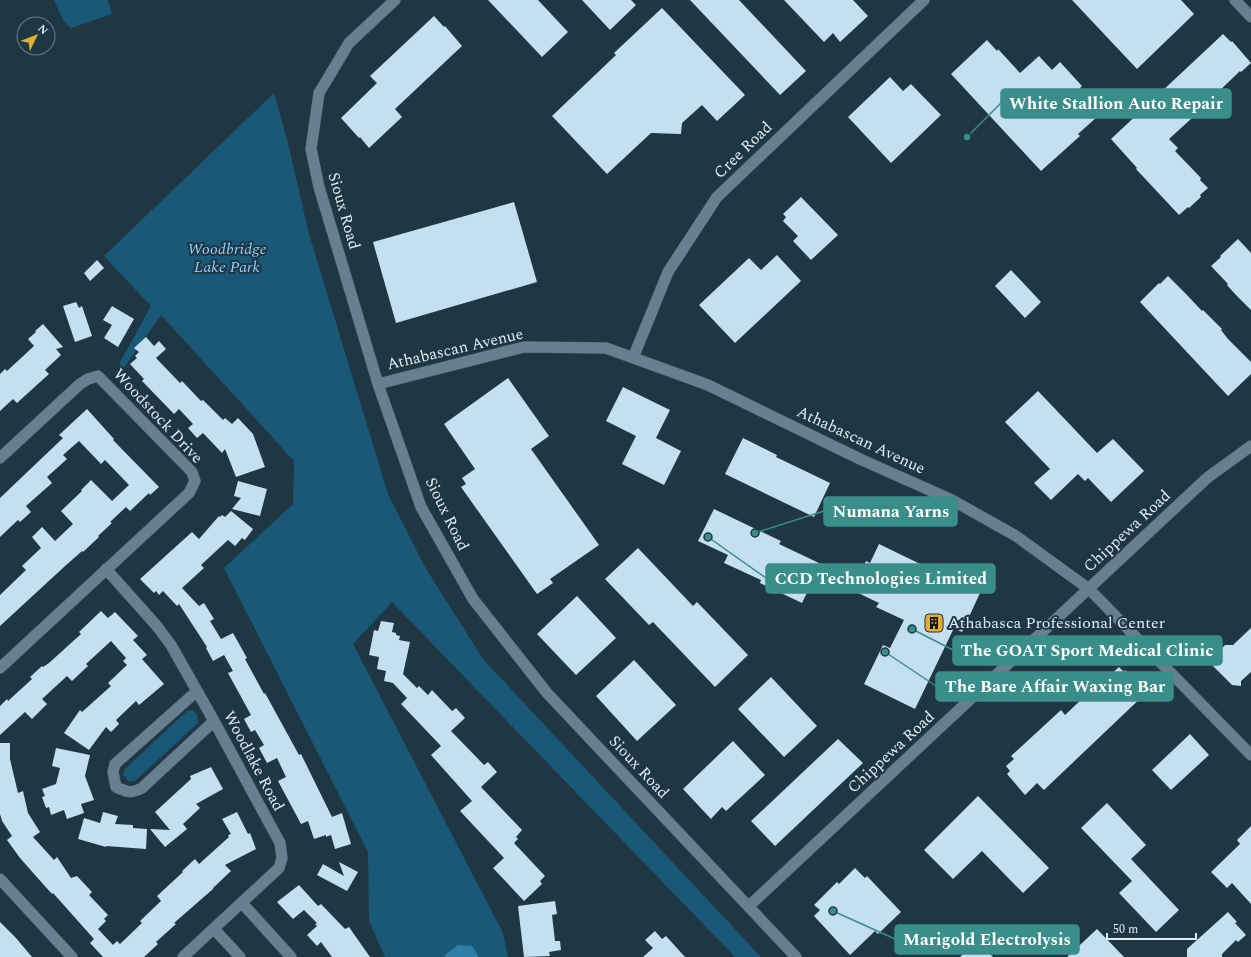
<svg xmlns="http://www.w3.org/2000/svg" width="1251" height="957" viewBox="0 0 1251 957" font-family="Spectral,serif">
	<rect width="100%" height="100%" fill="#1f3643"/>
	<path fill="#1a5878" d="M54 0H108L112 14 71 28 63 20Z
		M274 93 288 143 309 234 388 494 425 567 483 659 761 957H735L392 602 353 644 503 933 508 957H385L369 921 368 852 224 568 293 504 294 461 161 315 124 368 119 364 151 306 104 256Z
		M193 710 197 715 198 723 135 781 129 782 123 775 125 769 187 711Z"/>
	<path fill="#2f7ea7" d="M458 945 472 946 479 957H445V955Z"/>
	<path fill="#c4dff0" d="M488 0H538L568 32 542 57Z
		M582 0H631L636 5 610 30Z
		M690 0H739L806 71 780 95Z
		M784 0H853L868 16 840 42 833 33 824 42Z
		M1072 0H1181L1194 14 1137 69Z
		M662 8 745 95 717 121 702 105 682 123 681 134 651 133 607 174 552 116 616 55 614 53Z
		M434 16 444 27 445 26 462 46 395 109 402 117 369 148 360 137 359 138 341 118 377 83 370 76Z
		M1223 34 1231 42 1232 41 1251 63 1241 72 1240 71 1214 96 1215 97 1169 139 1178 148 1175 151 1201 178 1200 180 1208 188 1200 195 1201 197 1189 208 1188 207 1179 215 1136 169 1137 168 1111 139Z
		M987 40 997 51 998 49 1020 73 1039 56 1052 70 1060 62 1082 86 1075 93 1097 117 1078 134 1080 136 1041 171 951 74Z
		M890 77 903 91 911 84 941 115 891 163 848 117Z
		M801 197 838 235 811 260 793 241 798 236 783 221 786 217 783 214Z
		M514 202 537 282 396 323 373 242Z
		M1238 239 1251 253V310L1235 294 1227 285 1228 284 1211 266 1221 257 1220 256Z
		M777 255 801 281 735 343 699 305 749 258 761 270Z
		M97 260 104 268 90 281 84 273Z
		M1011 270 1041 302 1025 318 995 286Z
		M1168 276 1186 294 1202 311 1203 310 1222 329 1221 330 1228 339 1251 362V374L1228 396 1140 302 1159 283 1160 284Z
		M76 302 79 308 82 306 92 336 75 342 63 306Z
		M112 306 134 319 118 347 104 338 112 325 103 320Z
		M43 324 63 347 56 349 61 355 45 370 49 374 17 403 13 399 0 411V374L5 369 7 371 34 346 28 339 36 332 35 331Z
		M146 337 154 346 159 341 166 349 156 358 180 383 182 381 201 401 203 400 223 420 225 418 232 424 238 418 253 434 265 467 236 477 225 449 222 453 203 433 197 438 188 428 193 424 179 409 174 414 142 381 144 379 130 364 137 358 135 356 139 352 134 348Z
		M508 378 549 436 531 449 599 545 550 579 553 583 537 594 461 487 466 484 462 478 475 469 444 424Z
		M623 387 670 410 656 438 681 451 664 485 622 464 636 436 606 421Z
		M1038 391 1097 453 1113 439 1144 471 1111 502 1088 478 1085 481 1078 474 1051 500 1034 483 1050 469 1005 422Z
		M87 409 114 439 113 440 159 487 150 495 149 493 130 511 126 507 110 522 112 523 98 536 99 537 83 552 82 551 64 567 0 626V595L26 570 22 566 41 548 32 537 42 527 55 541 73 524 61 511 82 491 81 490 91 480 112 501 129 485 105 460 101 464 79 441 63 455 67 459 47 477 52 483 26 506 31 512 20 522 18 520 0 537V498L63 438 59 435Z
		M743 438 777 455 776 457 830 483 814 517 725 474Z
		M238 481 267 489 260 516 232 509 241 498 234 496Z
		M714 509 781 541 779 544 821 564 802 603 760 583 761 580 724 563 728 555 698 541Z
		M231 511 253 529 245 540 242 538 235 546 228 540 201 565 204 568 182 588 199 606 204 603 214 619 210 621 221 639 233 633 247 658 245 659 264 694 265 693 299 755 301 754 332 817 342 813 351 844 335 849 331 835 326 837V835L314 839 308 821 301 824 278 781 286 777 277 758 267 763 259 748 264 745 255 730 251 732 244 719 251 715 228 673 233 671 224 655 213 661 206 648 207 647 179 604 177 606 163 591 159 595 156 591 154 593 140 579 192 532 199 539 219 516 220 517 222 515 225 517Z
		M879 544 980 593 962 632 954 628 915 709 864 684 883 645 890 648 904 620 876 607 879 603 856 592 862 580 858 578 866 561 870 563Z
		M638 548 693 606 697 602 748 655 715 687 653 622 649 625 605 579Z
		M577 596 616 638 576 675 537 634Z
		M101 611 108 618 115 612 138 636 133 640 147 655 142 659 164 684 139 705 136 701 116 720 119 724 111 732 106 727 89 750 64 733 80 710 82 712 111 686 108 683 127 665 123 661 126 658 111 641 86 664 88 666 72 681 67 676 42 699 47 704 32 719 25 712 0 735V706L7 699 8 701 32 679 30 677 42 666 43 667 49 663 81 634 79 632Z
		M381 621 394 623 392 632 396 633V635L400 636 399 640 410 642 403 674 417 688 419 686 428 695 432 690 452 711 456 708 465 718 451 731 484 765 488 762 497 772 481 787 522 830 516 837 518 839 514 843 545 876 540 881 542 884 524 901 493 868 504 858 460 811 472 801 431 755 441 746 401 704 407 698 393 683 384 681 386 671 377 669 379 657 369 655 374 630 378 631Z
		M1251 628V672L1241 681V686L1232 685 1213 666 1214 656 1225 645H1233Z
		M634 660 676 705 637 741 596 696Z
		M1119 667 1124 672 1125 670 1146 693 1044 790 1037 783 1025 795 1007 774 1010 771 1006 766 1014 759 1011 756 1061 710 1065 715 1085 696 1081 691 1100 673 1107 678Z
		M771 677 817 726 784 757 738 709Z
		M1190 734 1209 755 1171 790 1152 770Z
		M838 739 863 763 775 846 751 821Z
		M733 741 765 775 726 811 722 807 711 819 683 789Z
		M0 743H10V759L18 793 23 791 28 813 40 832 33 837 54 860 57 857 71 878 77 876 92 892 89 895 108 915 104 919 106 921 98 929 113 945 117 941 120 944 142 923 140 921 161 901 157 896 183 872 182 871 195 859 199 864 229 837 228 835 231 834 222 819 237 812 248 834 250 833 256 849 225 865 231 871 213 888V889L174 923 176 924 156 942 158 944 144 957H103L90 943 94 939 53 893 52 894 43 884 20 858 7 840 12 836 2 821 0 814Z
		M56 748 90 755 85 776 94 800 81 804 84 813 67 819 64 810 51 815 49 807 46 808 42 797 45 796 42 789 56 784 60 768 52 766Z
		M211 767 223 789 196 804 200 808 183 824 187 829 165 847 150 829 170 830 155 812 191 779 190 776Z
		M978 796 1049 868 1023 893 982 851 953 879 924 850Z
		M1107 803 1146 845 1131 859 1179 910 1156 932 1119 893 1132 881 1081 828Z
		M103 812 118 816 115 824 133 825V828L147 829 146 849 106 846V847L78 839 84 818 100 823Z
		M1251 826V904L1232 883 1227 888 1211 872 1240 844 1237 840Z
		M339 862 358 872 347 891 317 875 323 864 344 876Z
		M855 868 865 878 867 876 901 912 878 934 875 931 850 955 814 916 820 910 814 905 837 882 839 884Z
		M299 885 318 906 321 904 345 929 349 927 370 957H332L321 942 317 946 307 935 317 926 315 924 317 923 304 910 293 919 277 902Z
		M555 901 557 914 552 915 555 941H560L561 950 549 952 550 956 524 957 518 906Z
		M1228 912 1237 922 1235 923 1246 935 1238 942 1236 940 1222 954V957H1187V949Z
		M0 922 16 938 32 957H0Z
		M1097 929 1124 957H1067Z
		M655 931 662 939 666 936 685 957H643L653 948 645 940Z
		M977 941 993 957H960Z"/>
	<g fill="none" stroke-linecap="round" stroke-linejoin="round">
		<g stroke="#3e535e" stroke-width="12">
			<path id="minor" d="M395 0 349 43 319 93 311 149 319 187 378 384 421 507 473 599 547 693 796 957
				M1235 0 1251 17
				M633 358 668 272 717 197 924 0
				M378 384 524 347 606 348 708 385 862 460 952 500 1016 536 1089 589 1251 755
				M0 458 80 384 88 379 98 376 192 472 195 481 189 493 0 668
				M106 569 156 625 171 645 214 721 280 843 282 858 279 868 183 957
				M197 691 115 764 113 772 116 787C127 792 131 794 142 788L214 721
				M0 879 72 957
				M242 903 291 957
				M749 906 1207 478 1251 446
				M214 929 240 957"/>
		</g>
		<use href="#minor" stroke="#677f8f" stroke-width="11"/>
	</g>
	<defs>
		<g id="building-square" transform="scale(1)"><rect x="-9" y="-9" width="18" height="18" rx="4" fill="#e1af34" stroke="#1f3643"/><path d="M-4-6H4V6H1V3H-1V6H-4ZM-2.5-4.3h1.7v1.8h-1.7ZM.8-4.3h1.7v1.8H.8ZM-2.5-1h1.7V.8h-1.7ZM.8-1h1.7V.8H.8Z" fill="#111"/></g>
	</defs>
	<g fill-rule="evenodd">
		<use href="#building-square" x="934" y="623"/>
	</g>
	<g text-anchor="middle" dominant-baseline="central" stroke-width="4" stroke-linejoin="round" paint-order="stroke">
		<g font-size="16" fill="#dfedf6" stroke="#1f3643">
			<text transform="translate(743 150) rotate(-44)">Cree Road</text>
			<text transform="translate(344 211) rotate(74)">Sioux Road</text>
			<text transform="translate(455 349) rotate(-13)">Athabascan Avenue</text>
			<text transform="translate(158 416) rotate(47)">Woodstock Drive</text>
			<text transform="translate(861 440) rotate(25)">Athabascan Avenue</text>
			<text transform="translate(447 514) rotate(64)">Sioux Road</text>
			<text transform="translate(1127 531) rotate(-43)">Chippewa Road</text>
			<text transform="translate(891 752) rotate(-43)">Chippewa Road</text>
			<text transform="translate(254 761) rotate(62)">Woodlake Road</text>
			<text transform="translate(639 767) rotate(47)">Sioux Road</text>
		</g>
		<g font-size="16" font-style="italic" fill="#8bd1fb" stroke="#1f3643">
			<text x="227" y="249">Woodbridge<tspan x="227" dy="18">Lake Park</tspan></text>
		</g>
		<g font-size="16" fill="#dfedf6" stroke="#1f3643" text-anchor="start">
			<text x="948" y="623">Athabasca Professional Center</text>
		</g>
	</g>
	<path fill="none" stroke="#398e89" stroke-width="1.5" d="M967 137L1001 103M755 533L824 511M708 537L766 578M912 629L953 650M885 652L936 686M833 911L895 939"/>
	<g fill="#398e89" stroke="#1f3643" stroke-width="1.5">
		<circle cx="967" cy="137" r="4"/>
		<circle cx="755" cy="533" r="4"/>
		<circle cx="708" cy="537" r="4"/>
		<circle cx="912" cy="629" r="4"/>
		<circle cx="885" cy="652" r="4"/>
		<circle cx="833" cy="911" r="4"/>
	</g>
	<g fill="#398e89" stroke="#398e89" stroke-width="1.5">
		<rect x="1001" y="89" width="230" height="29" rx="4"/>
		<rect x="824" y="497" width="133" height="29" rx="4"/>
		<rect x="766" y="564" width="229" height="29" rx="4"/>
		<rect x="953" y="636" width="269" height="29" rx="4"/>
		<rect x="936" y="672" width="237" height="29" rx="4"/>
		<rect x="895" y="925" width="184" height="29" rx="4"/>
	</g>
	<g font-size="17" text-anchor="middle" font-weight="bold" fill="#fff">
		<text x="1116" y="109">White Stallion Auto Repair</text>
		<text x="891" y="517">Numana Yarns</text>
		<text x="881" y="584">CCD Technologies Limited</text>
		<text x="1087" y="656">The GOAT Sport Medical Clinic</text>
		<text x="1055" y="692">The Bare Affair Waxing Bar</text>
		<text x="987" y="945">Marigold Electrolysis</text>
	</g>
	<g transform="translate(36 36) rotate(47)"><circle r="19" fill="#1f3643" stroke="#6c7f8b"/>
	<path d="M0-3L7 15L0 10L-7 15Z" fill="#e1af34"/>
	<text y="-6" font-size="11" font-weight="bold" text-anchor="middle" fill="#dfedf6">N</text>
	</g>
	<path d="M1107 933v6h89v-6" fill="none" stroke="#dfedf6" stroke-width="2"/>
	<text x="1113" y="933" font-size="12" fill="#dfedf6" stroke="#1f3643" stroke-width="3" paint-order="stroke">50 m</text>
</svg>
